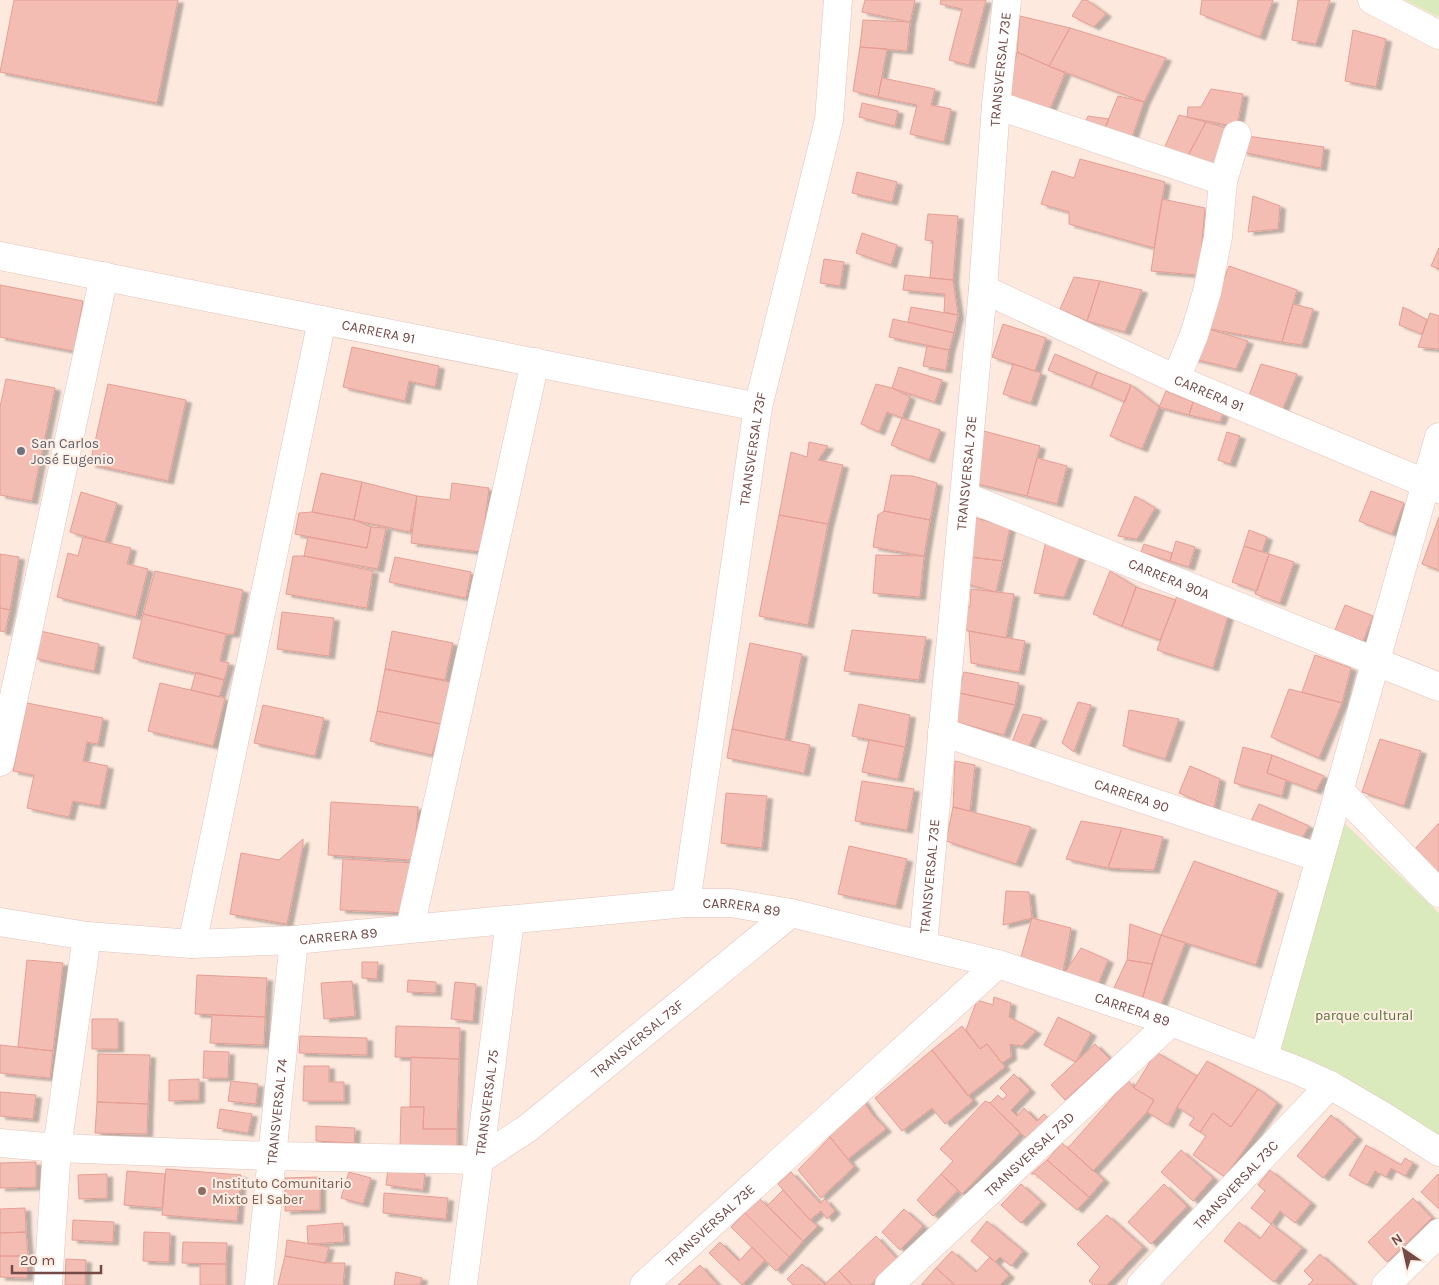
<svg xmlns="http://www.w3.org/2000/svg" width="1439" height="1285" viewBox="0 0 1439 1285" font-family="Karla,sans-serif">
	<defs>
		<filter id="shadow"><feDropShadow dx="5.5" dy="3" stdDeviation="1" flood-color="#0004"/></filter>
	</defs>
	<rect width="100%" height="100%" fill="#fde9de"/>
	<path fill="#dbeabc" d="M1405 0H1439V17Z
		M1341 820 1439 913V1142L1277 1053Z"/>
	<path fill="#f3bdb4" stroke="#e69e94" filter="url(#shadow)" d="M14 0H178L157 103 0 72Z
		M865 0H915L910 22 862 12Z
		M941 0H986L969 65 949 60 962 9 940 4Z
		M1082 0H1087L1106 14 1094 27 1072 16Z
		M1202 0H1273L1260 37 1200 14Z
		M1298 0H1330L1316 44 1292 40Z
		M1020 16 1070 28 1049 66 1017 52Z
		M863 20 910 22 907 51 860 47Z
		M1070 28 1166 58 1144 102 1049 66Z
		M1353 30 1386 39 1376 87 1345 81Z
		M860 47 887 49 878 97 853 91Z
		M1017 52 1065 73 1048 114 1008 93Z
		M882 78 935 89 931 105 951 109 944 142 910 134 917 105 878 97Z
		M1211 89 1243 94 1237 127 1187 117 1188 107H1201Z
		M1118 96 1144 102 1130 143 1102 135Z
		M862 103 898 111 895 126 859 117Z
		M1179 115 1206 122 1185 161 1162 153Z
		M1088 116 1109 119 1102 135 1082 131Z
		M1206 122 1229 129 1212 171 1185 161Z
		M1247 136 1324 147 1321 168 1242 152Z
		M1080 159 1165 182 1154 248 1069 224V212L1041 204 1052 171 1074 178Z
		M857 172 897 182 892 202 852 193Z
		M1253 196 1280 206 1278 229 1248 232Z
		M1162 199 1205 208 1199 275 1151 271Z
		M928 214 958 216 953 280 930 278 933 241 925 240Z
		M862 233 897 245 891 265 856 253Z
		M1439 248V269L1431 266Z
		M824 259 844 262 840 286 820 283Z
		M1229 266 1297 290 1282 342 1205 328Z
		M905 275 953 280 958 315 944 312 945 294 903 290Z
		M1074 277 1100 281 1087 321 1060 309Z
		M1100 281 1142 290 1125 332 1087 321Z
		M0 285 83 301 74 351 0 337Z
		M1293 304 1313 309 1302 345 1282 342Z
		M911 307 958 315 954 333 908 322Z
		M1403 307 1427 320 1422 334 1399 325Z
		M1430 313 1439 316V349L1418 347Z
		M893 319 954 333 949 350 889 337Z
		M1003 324 1046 338 1035 371 992 357Z
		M1205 328 1248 341 1236 369 1190 358Z
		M927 346 949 350 946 370 923 366Z
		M352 347 439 366 435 387 409 381 405 401 343 387Z
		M1055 354 1097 372 1091 387 1048 370Z
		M1013 364 1041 373 1031 403 1003 394Z
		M1261 364 1297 374 1281 413 1247 401Z
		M899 367 942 380 935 402 892 388Z
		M1097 372 1131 385 1125 402 1091 387Z
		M6 379 55 388 32 501 0 495V407Z
		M108 384 186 400 168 481 90 464Z
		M876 384 892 388 910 397 902 418 887 412 879 432 861 424Z
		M1131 385 1159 407 1142 449 1110 436Z
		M1166 391 1193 402 1189 415 1159 407Z
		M1193 402 1223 414 1220 422 1189 415Z
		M902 418 940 430 929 460 891 445Z
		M980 430 1040 446 1027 496 966 481Z
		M1227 432 1240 436 1230 464 1218 460Z
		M809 442 828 446 818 460 843 465 828 524 779 515 791 452 807 457Z
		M1037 458 1067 466 1057 504 1027 496Z
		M321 473 362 482 354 520 312 512Z
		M891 475 913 476 937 483 930 520 884 511Z
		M362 482 417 496 410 532 354 520Z
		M452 483 489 488 481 552 411 543 417 496 450 500Z
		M1371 491 1404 503 1392 534 1359 521Z
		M81 492 117 503 105 542 70 532Z
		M1135 496 1155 508 1137 539 1118 536Z
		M884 511 930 520 924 556 873 547 878 515Z
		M312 512 354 520 371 527 367 548 295 534 299 513Z
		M779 515 828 524 808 625 759 616Z
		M972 517 1010 527 1003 561 962 556Z
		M1439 517V570L1422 564Z
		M371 527 386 528 378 569 304 556 308 537 367 548Z
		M1249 530 1267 537 1262 552 1244 546Z
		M83 537 131 548 127 564 148 569 136 617 57 597 68 553 78 556Z
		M1046 541 1081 553 1064 597 1034 593Z
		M1176 541 1195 547 1189 567 1170 561Z
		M1144 544 1172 553 1170 561 1141 552Z
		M1244 546 1269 554 1257 591 1232 582Z
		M0 554 19 557 10 610 0 608Z
		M1269 554 1294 562 1280 603 1255 594Z
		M876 555 924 556 920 597 873 593Z
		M293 556H304L373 571 367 608 286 594Z
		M962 556 1003 561 996 592 960 582Z
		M395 557 471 572 466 598 389 582Z
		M155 571 243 590 234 634H226L143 614Z
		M1110 571 1136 587 1122 626 1093 614Z
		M1136 587 1176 600 1160 640 1122 626Z
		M971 589 1014 594 1006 638 969 631 955 624 960 605 970 607Z
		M1178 593 1228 616 1213 668 1157 650Z
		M1345 605 1373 616 1363 641 1335 630Z
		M0 608 10 610 5 632 0 631Z
		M282 612 334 618 329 656 277 649Z
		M143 614 226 634 220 661 229 663 224 680 133 658Z
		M852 630 926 637 919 680 844 671Z
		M40 631 99 644 94 671 34 658Z
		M392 631 453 643 445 680 385 669Z
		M969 631 1025 641 1019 672 971 663Z
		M750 643 802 654 785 740 732 729Z
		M1315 655 1351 668 1342 703 1302 692Z
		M385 669 450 682 441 724 377 711Z
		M196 672 224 680 219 697 191 690Z
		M964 672 1019 683 1015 705 959 693Z
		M160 683 225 698 213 746 148 731Z
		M1289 689 1342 703 1319 758 1271 737Z
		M951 691 1015 705 1004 735 949 720Z
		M1078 702 1091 705 1074 752 1062 743Z
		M27 703 103 718 98 744 87 742 83 761 108 766 100 806 73 801 69 817 27 808 34 775 13 771Z
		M859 704 910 715 905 747 852 736Z
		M263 705 324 718 315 756 254 743Z
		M1129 710 1179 719 1165 759 1123 746Z
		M377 711 441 724 432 755 370 741Z
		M1023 714 1042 718 1028 748 1012 742Z
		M732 729 810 745 804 773 727 758Z
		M1380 739 1421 751 1404 806 1362 792Z
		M869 740 905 747 898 779 862 772Z
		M1243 747 1272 755 1267 773 1286 780 1282 796 1234 783Z
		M1272 755 1324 776 1316 791 1267 773Z
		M955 761 975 765 970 811 953 807Z
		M1190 766 1220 779 1214 808 1179 793Z
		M862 781 914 789 907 830 855 821Z
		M726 793 767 796 762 848 721 843Z
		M331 802 418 807 414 860 328 855Z
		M1259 804 1309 826 1300 842 1251 821Z
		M953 807 1031 827 1016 864 946 841Z
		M1081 821 1122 828 1108 868 1066 859Z
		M1439 823V875L1413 851Z
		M1122 828 1163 837 1154 870 1108 868Z
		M303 839V846L287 924 230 914 241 853 279 860Z
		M849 846 907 859 896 906 838 894Z
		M343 859 414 863 411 913 340 910Z
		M1194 861 1278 891 1256 965 1161 935Z
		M1006 891 1029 892 1032 918 1003 925Z
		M1032 918 1071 928 1062 977 1019 964Z
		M1130 924 1161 935 1152 964 1127 960Z
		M1161 935 1185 943 1159 1010 1140 1007Z
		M1081 948 1108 960 1097 987 1062 977Z
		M27 960 63 963 53 1051 18 1047Z
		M1127 960 1152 964 1140 1007 1113 990Z
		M362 962H378L377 979 362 978Z
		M197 975 267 978 265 1017 195 1014Z
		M408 980 436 982V993L407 992Z
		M352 981 355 1016 324 1019 321 983Z
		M455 982 476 984 473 1021 451 1019Z
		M994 997 1011 1003 1009 1017 1036 1031 1022 1046 1010 1044 1011 1057 1002 1063 987 1044 980 1049 966 1030 977 1000 993 1005Z
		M212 1015 265 1017 264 1045 210 1043Z
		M1058 1017 1091 1033 1076 1062 1044 1045Z
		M92 1019H118V1049H92Z
		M396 1026 460 1028 459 1059 395 1057Z
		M962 1026 980 1049 987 1044 1005 1067 968 1096 932 1050Z
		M300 1036 367 1038V1055L299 1053Z
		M1095 1044 1110 1059 1065 1100 1051 1085Z
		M0 1045 53 1051 50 1078 0 1073Z
		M932 1050 973 1101 945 1124 932 1108 902 1131 875 1098Z
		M204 1051 229 1052 228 1078H203Z
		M1156 1052 1197 1076 1177 1107 1168 1125 1147 1112 1154 1100 1134 1088Z
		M98 1054 150 1055 148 1104 97 1102Z
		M411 1057 459 1059 457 1129H423L424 1107H410Z
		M1207 1061 1258 1089 1231 1127 1213 1113 1200 1132 1189 1125 1194 1118 1177 1107Z
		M304 1066H329V1082H344V1101H303Z
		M1014 1074 1030 1090 1011 1110 1017 1116 1024 1108 1037 1121 1044 1114 1051 1120 1030 1142 990 1103 998 1095 1003 1100 1007 1095 1000 1088Z
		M199 1079V1100L169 1101V1080Z
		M1128 1080 1134 1088 1154 1100 1147 1112 1093 1171 1068 1148Z
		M231 1081 258 1084 256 1104 228 1101Z
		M1258 1089 1277 1103 1225 1177 1193 1155 1206 1136 1200 1132 1213 1113 1231 1127Z
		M0 1092 36 1095 33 1119 0 1116Z
		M862 1099 872 1114 886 1129 848 1159 830 1137 825 1132Z
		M985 1101 990 1103 1020 1133 962 1194 941 1174 953 1161 940 1149Z
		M97 1102 148 1104 147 1134 95 1133Z
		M401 1107H424L423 1129H457V1148L400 1147Z
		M220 1109 252 1114 248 1133 217 1128Z
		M1331 1115 1357 1137 1323 1178 1297 1156Z
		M316 1126 355 1128 354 1143 316 1141Z
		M830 1137 854 1167 821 1198 798 1170Z
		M1062 1143 1104 1180 1089 1197 1047 1160Z
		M1366 1145 1401 1165 1405 1158 1413 1163 1405 1176 1391 1168 1386 1177 1375 1171 1367 1185 1349 1175Z
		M1181 1150 1213 1178 1193 1201 1161 1172Z
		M1047 1160 1089 1197 1077 1210 1035 1174H1031Z
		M36 1162V1187L0 1188V1163Z
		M166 1169 241 1175 237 1221 162 1215Z
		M388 1169 425 1174 423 1190 386 1185Z
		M1270 1170 1311 1203 1295 1223 1280 1211 1271 1224 1251 1208 1265 1191 1258 1185Z
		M127 1171 165 1174 162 1208 124 1205Z
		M349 1172 371 1178 363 1204 341 1198Z
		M791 1172 820 1203 825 1199 835 1211 827 1219 821 1211 810 1220 778 1184Z
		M107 1174V1198L79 1199 78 1175Z
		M941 1174 958 1190 933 1216 917 1200Z
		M1438 1174 1439 1175V1209L1421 1192Z
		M320 1177V1210L285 1211V1178Z
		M1021 1184 1041 1202 1021 1223 1001 1205Z
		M1164 1184 1187 1206 1151 1244 1128 1222Z
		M783 1190 810 1220 818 1226 803 1241 767 1206Z
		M384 1193 448 1198 446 1219 383 1213Z
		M759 1198 803 1241 789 1257 745 1213Z
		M1413 1198 1432 1218 1387 1262 1368 1242Z
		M25 1208 26 1232 0 1233V1209Z
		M904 1209 923 1226 900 1250 882 1232Z
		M745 1213 789 1257 776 1271 731 1227Z
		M1107 1215 1143 1247 1107 1285H1093L1089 1281 1100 1267 1077 1244Z
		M73 1220 114 1222 113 1242 72 1240Z
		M987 1221 1023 1251 1011 1266 1000 1257 995 1262 971 1241Z
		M1239 1222 1260 1239 1271 1224 1302 1248 1274 1282 1224 1241Z
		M343 1223 344 1242 308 1244 307 1226Z
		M26 1232 28 1256H0V1233Z
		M144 1232 170 1233 169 1262 143 1261Z
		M876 1236 898 1260 870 1285H852L839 1271Z
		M287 1240 329 1247 325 1263 285 1256Z
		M183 1242 227 1243 226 1264 182 1263Z
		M720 1242 739 1261 752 1247 765 1260 742 1285 709 1253Z
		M952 1251 976 1272 990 1257 1009 1275 1000 1285H955L936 1268Z
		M1320 1254 1354 1284V1285H1308L1313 1280 1304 1271Z
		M0 1256H28L27 1278 0 1277Z
		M285 1256 325 1263H345L343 1285H278Z
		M66 1259 86 1260 85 1285H65Z
		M200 1264H226V1285H200Z
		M802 1264 825 1284V1285H793L787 1279Z
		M700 1265 718 1285H678Z
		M936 1268 955 1285H921Z
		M839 1271 852 1285H825V1284Z
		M396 1272 422 1278 420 1285H394Z"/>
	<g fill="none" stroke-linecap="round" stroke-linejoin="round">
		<g stroke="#e3c4bd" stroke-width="29">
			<g id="minor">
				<path d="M1372 0 1439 35"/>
				<path d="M996 105 1223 181"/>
				<path id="s1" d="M0 256 758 407"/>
				<path id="s2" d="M983 289 1176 379 1439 489"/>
				<path d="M1176 379 1194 335 1207 292 1218 237 1223 181 1237 135"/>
				<path id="s3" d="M964 496 1439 687"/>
				<path id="s4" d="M942 732 1320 858"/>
				<path d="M0 762 104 276"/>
				<path d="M1339 790 1439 893"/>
				<path id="s5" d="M686 903 758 407 829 120 838 0"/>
				<path id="s6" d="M0 922 87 936 192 944 294 940 686 903H731L791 913 998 964 1171 1022 1299 1071 1330 1085 1383 1116 1439 1152"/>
				<path d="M410 928 535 362"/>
				<path d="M192 944 322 320"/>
				<path id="s7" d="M923 945 983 289 996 105 1007 0"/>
				<path d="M1264 1057 1439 437"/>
				<path id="s8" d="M0 1143 57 1148 272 1156 479 1160 528 1128 791 913"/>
				<path d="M48 1285 57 1148 87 936"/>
				<path id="s9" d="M259 1285 294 940"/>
				<path id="s10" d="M463 1285 510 920"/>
				<path id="s11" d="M644 1285 998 964"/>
				<path id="s12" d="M889 1285 1171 1022"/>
				<path id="s13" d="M1141 1285 1330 1085"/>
				<path d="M1386 1285 1439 1233"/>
			</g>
		</g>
		<use href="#minor" stroke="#fff" stroke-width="28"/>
	</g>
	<circle fill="#6b7280" stroke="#ffeee4" stroke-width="2" cx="21" cy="451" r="5"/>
	<circle fill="#8d6e63" stroke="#ffeee4" stroke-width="2" cx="202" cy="1191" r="5"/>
	<g text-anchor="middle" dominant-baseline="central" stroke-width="4" stroke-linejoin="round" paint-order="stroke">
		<g font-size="14" fill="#734a46" stroke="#ffeee4">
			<text stroke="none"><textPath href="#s7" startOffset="879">TRANSVERSAL 73E</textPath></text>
			<text stroke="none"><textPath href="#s1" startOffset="386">CARRERA 91</textPath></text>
			<text stroke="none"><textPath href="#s2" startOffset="249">CARRERA 91</textPath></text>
			<text stroke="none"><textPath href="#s5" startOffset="459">TRANSVERSAL 73F</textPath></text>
			<text stroke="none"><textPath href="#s7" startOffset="474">TRANSVERSAL 73E</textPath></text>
			<text stroke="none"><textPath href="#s3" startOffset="221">CARRERA 90A</textPath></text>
			<text stroke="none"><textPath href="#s4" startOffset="200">CARRERA 90</textPath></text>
			<text stroke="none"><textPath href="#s7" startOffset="69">TRANSVERSAL 73E</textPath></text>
			<text stroke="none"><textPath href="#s6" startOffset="745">CARRERA 89</textPath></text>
			<text stroke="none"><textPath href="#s6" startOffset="340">CARRERA 89</textPath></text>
			<text stroke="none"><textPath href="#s6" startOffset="1150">CARRERA 89</textPath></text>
			<text stroke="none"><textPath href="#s8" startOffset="679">TRANSVERSAL 73F</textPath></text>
			<text stroke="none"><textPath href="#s10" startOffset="184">TRANSVERSAL 75</textPath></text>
			<text stroke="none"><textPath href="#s9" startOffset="174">TRANSVERSAL 74</textPath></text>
			<text stroke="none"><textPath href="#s12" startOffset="192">TRANSVERSAL 73D</textPath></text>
			<text stroke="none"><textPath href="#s13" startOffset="138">TRANSVERSAL 73C</textPath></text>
			<text stroke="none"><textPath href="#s11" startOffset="89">TRANSVERSAL 73E</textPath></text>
		</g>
		<g font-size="14" fill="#5b616d" stroke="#ffeee4" text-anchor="start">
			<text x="31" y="443">San Carlos<tspan x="31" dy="16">José Eugenio</tspan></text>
		</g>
		<g font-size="14" fill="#5a743b" stroke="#ffeee4">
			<text x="1364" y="1015">parque cultural</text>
		</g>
		<g font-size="14" fill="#785e54" stroke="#ffeee4" text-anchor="start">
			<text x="212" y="1183">Instituto Comunitario<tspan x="212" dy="16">Mixto El Saber</tspan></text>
		</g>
	</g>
	<g transform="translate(1404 1250) rotate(326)" stroke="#ffeee4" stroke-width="4" paint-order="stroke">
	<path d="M0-4L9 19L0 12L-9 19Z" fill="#734a46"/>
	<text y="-8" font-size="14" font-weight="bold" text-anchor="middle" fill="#734a46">N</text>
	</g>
	<path d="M12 1265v8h89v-8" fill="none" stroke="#734a46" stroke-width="2.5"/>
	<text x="20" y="1265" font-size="15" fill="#734a46" stroke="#ffeee4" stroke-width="4" paint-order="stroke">20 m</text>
</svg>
